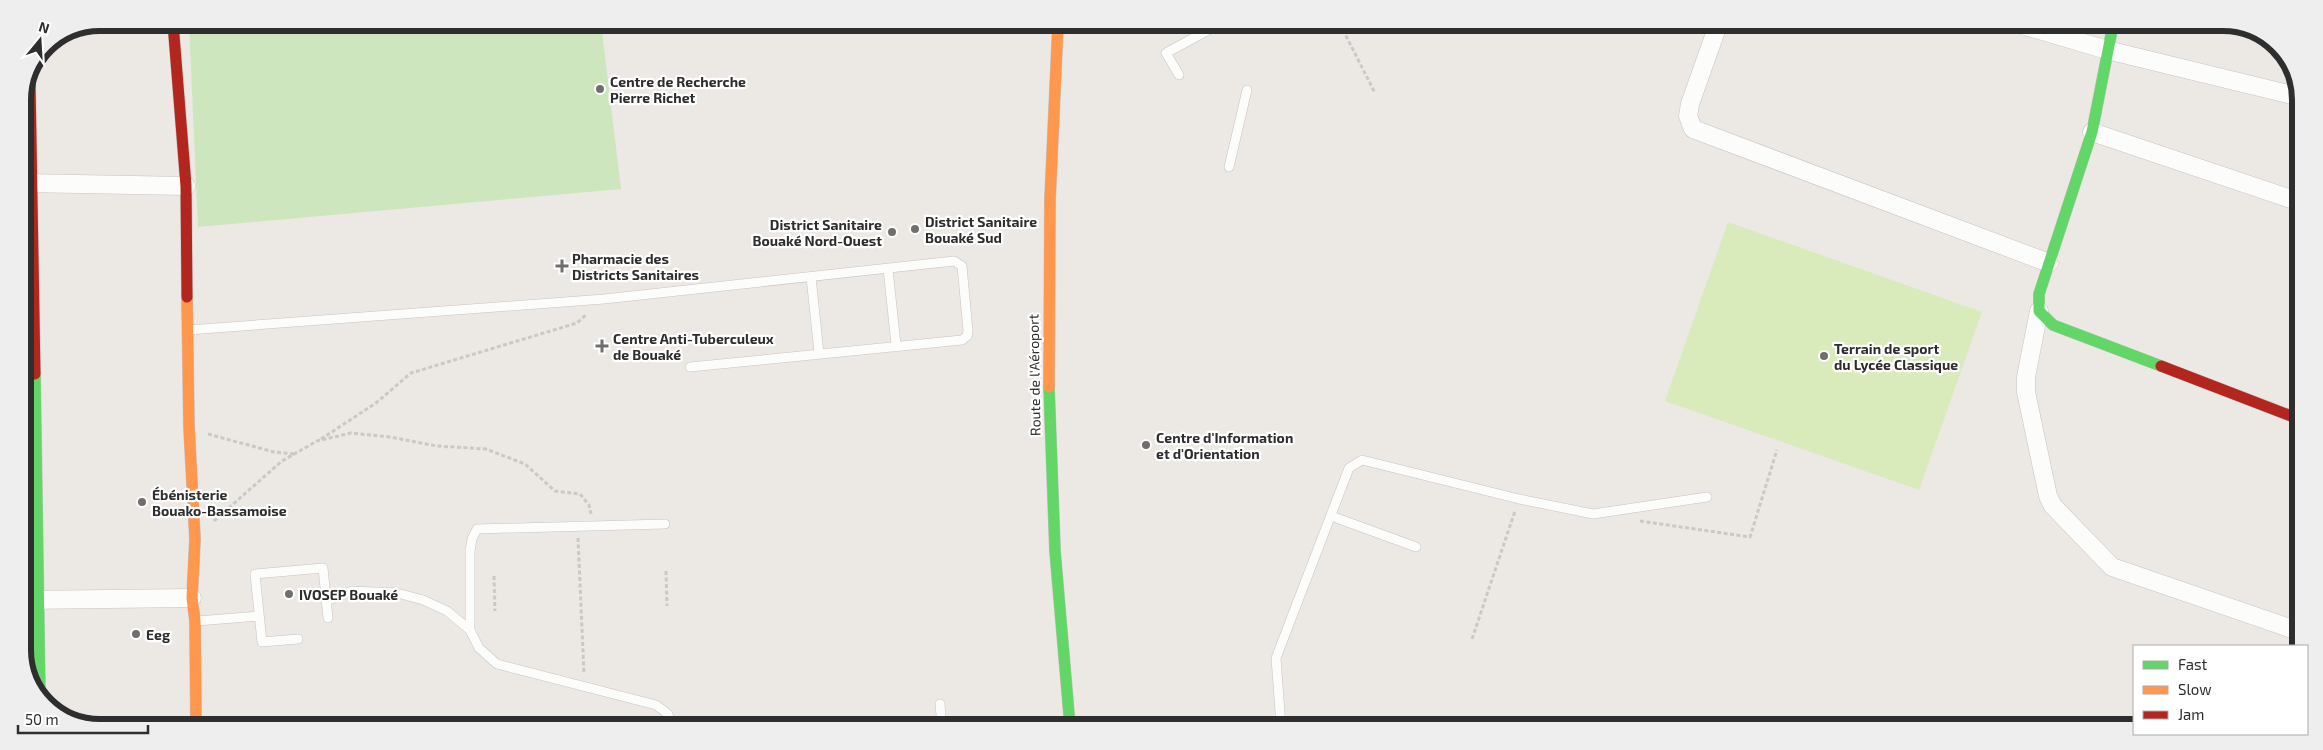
<svg xmlns="http://www.w3.org/2000/svg" width="2323" height="750" viewBox="0 0 2323 750" font-family="'Exo 2',sans-serif">
	<rect width="100%" height="100%" fill="#ece8e4"/>
	<path fill="#cee6be" d="M189 23H601L621 189 198 227Z"/>
	<path fill="#d9eabb" d="M1728 222 1982 312 1919 490 1665 401Z"/>
	<g fill="none" stroke-linecap="round" stroke-linejoin="round">
		<g stroke="#c5c4c5" stroke-width="10">
			<path id="lane" d="M1179 75 1166 53 1212 28
				M1229 167 1247 90
				M888 269 896 345
				M811 277 819 353
				M188 330 604 299 954 261 962 266 968 331 967 336 962 340 690 367
				M1331 516 1416 547
				M665 524 477 529 472 539 470 551V630L479 648 497 664 656 705 668 714 671 726
				M326 601 352 591 397 593 423 600 447 611 470 630
				M197 621 259 616
				M298 639 262 642 255 574 323 568 328 618
				M940 704 942 726
				M1281 726 1276 658 1349 468 1362 460 1519 499 1593 514 1707 497"/>
		</g>
		<g stroke="#c5c4c5" stroke-width="19">
			<path id="street" d="M1718 25 1690 104 1688 116 1693 129 2049 263
				M2022 25 2107 50 2300 97
				M2092 132 2300 202
				M23 183 186 186
				M2039 311 2026 377V392L2048 496 2053 506 2112 567 2298 631
				M23 600 192 598"/>
		</g>
		<g stroke="#c5c4c5" stroke-width="12">
			<path id="fast" d="M2113 25 2092 132 2039 294V311L2053 325 2161 366
				M35 374 40 698
				M1049 387 1055 551 1070 726"/>
		</g>
		<g stroke="#c5c4c5" stroke-width="12">
			<path id="slow" d="M187 297 189 427 195 539 192 598 195 621 196 725
				M1049 387 1050 200 1058 24"/>
		</g>
		<g stroke="#c5c4c5" stroke-width="12">
			<path id="jam" d="M173 23 186 186 187 297
				M30 82 35 374
				M2161 366 2299 419"/>
		</g>
		<path stroke="#c9c9c8" stroke-width="3" stroke-dasharray="4 2.5" stroke-linecap="butt" d="M1340 24 1375 93
			M208 434 274 452 295 454
			M321 439 376 403 411 373 577 323 587 314
			M214 521 282 461 317 441 351 433 390 437 437 446 486 449 525 464 555 491 580 494 589 505 591 514
			M1640 521 1750 537 1777 450
			M578 538 584 674
			M666 571 667 606
			M494 576 495 611
			M1472 639 1515 511"/>
		<use href="#lane" stroke="#fcfcfb" stroke-width="9"/>
		<use href="#street" stroke="#fcfcfb" stroke-width="18"/>
		<use href="#fast" stroke="#63d668" stroke-width="11"/>
		<use href="#slow" stroke="#ff974d" stroke-width="11"/>
		<use href="#jam" stroke="#b3261e" stroke-width="11"/>
	</g>
	<g fill="#706f6e" stroke="#fff" stroke-width="2">
		<circle cx="600" cy="89" r="5"/>
		<circle cx="915" cy="229" r="5"/>
		<circle cx="892" cy="232" r="5"/>
		<path d="M559.5 258.5h5v5h5v5h-5v5h-5v-5h-5v-5h5z"/>
		<path d="M599.5 338.5h5v5h5v5h-5v5h-5v-5h-5v-5h5z"/>
		<circle cx="1824" cy="356" r="5"/>
		<circle cx="1146" cy="445" r="5"/>
		<circle cx="142" cy="502" r="5"/>
		<circle cx="289" cy="594" r="5"/>
		<circle cx="136" cy="634" r="5"/>
	</g>
	<g text-anchor="middle" dominant-baseline="central" stroke-width="4.5" stroke-linejoin="round" paint-order="stroke">
		<g font-size="14" font-weight="bold" fill="#2e2e2e" stroke="#fff" text-anchor="start">
			<text x="610" y="81">Centre de Recherche<tspan x="610" dy="16">Pierre Richet</tspan></text>
			<text x="925" y="221">District Sanitaire<tspan x="925" dy="16">Bouaké Sud</tspan></text>
			<text x="882" y="224" text-anchor="end">District Sanitaire<tspan x="882" dy="16">Bouaké Nord-Ouest</tspan></text>
			<text x="572" y="258">Pharmacie des<tspan x="572" dy="16">Districts Sanitaires</tspan></text>
			<text x="613" y="338">Centre Anti-Tuberculeux<tspan x="613" dy="16">de Bouaké</tspan></text>
			<text x="1834" y="348">Terrain de sport<tspan x="1834" dy="16">du Lycée Classique</tspan></text>
			<text x="1156" y="437">Centre d'Information<tspan x="1156" dy="16">et d'Orientation</tspan></text>
			<text x="152" y="494">Ébénisterie<tspan x="152" dy="16">Bouako-Bassamoise</tspan></text>
			<text x="299" y="594">IVOSEP Bouaké</text>
			<text x="146" y="634">Eeg</text>
		</g>
		<g font-size="14" fill="#2e2e2e" stroke="#fff">
			<text transform="translate(1034 375) rotate(-91)">Route de l'Aéroport</text>
		</g>
	</g>
	<path d="M0 0H2323V750H0ZM100 31H2223A69 69 0 0 1 2292 100V650A69 69 0 0 1 2223 719H100A69 69 0 0 1 31 650V100A69 69 0 0 1 100 31Z" fill="#eee" fill-rule="evenodd"/>
	<path fill="none" stroke="#2e2e2e" stroke-width="6" d="M100 31H2223A69 69 0 0 1 2292 100V650A69 69 0 0 1 2223 719H100A69 69 0 0 1 31 650V100A69 69 0 0 1 100 31Z"/>
	<rect x="2133" y="645" width="175" height="90" fill="#ffffff" stroke="#ababab"/>
	<rect x="2143" y="661" width="25" height="8" fill="#63d668" stroke="#ababab"/>
	<text x="2178" y="670" font-size="15" fill="#2e2e2e">Fast</text>
	<rect x="2143" y="686" width="25" height="8" fill="#ff974d" stroke="#ababab"/>
	<text x="2178" y="695" font-size="15" fill="#2e2e2e">Slow</text>
	<rect x="2143" y="711" width="25" height="8" fill="#b3261e" stroke="#ababab"/>
	<text x="2178" y="720" font-size="15" fill="#2e2e2e">Jam</text>
	<g transform="translate(40 40) rotate(18)" stroke="#ffffff" stroke-width="4" paint-order="stroke">
	<path d="M0-4L9 19L0 12L-9 19Z" fill="#2e2e2e"/>
	<text y="-8" font-size="14" font-weight="bold" text-anchor="middle" fill="#2e2e2e">N</text>
	</g>
	<path d="M18 725v8h130v-8" fill="none" stroke="#2e2e2e" stroke-width="2.5"/>
	<text x="25" y="725" font-size="15" fill="#2e2e2e" stroke="#ffffff" stroke-width="4" paint-order="stroke">50 m</text>
</svg>
